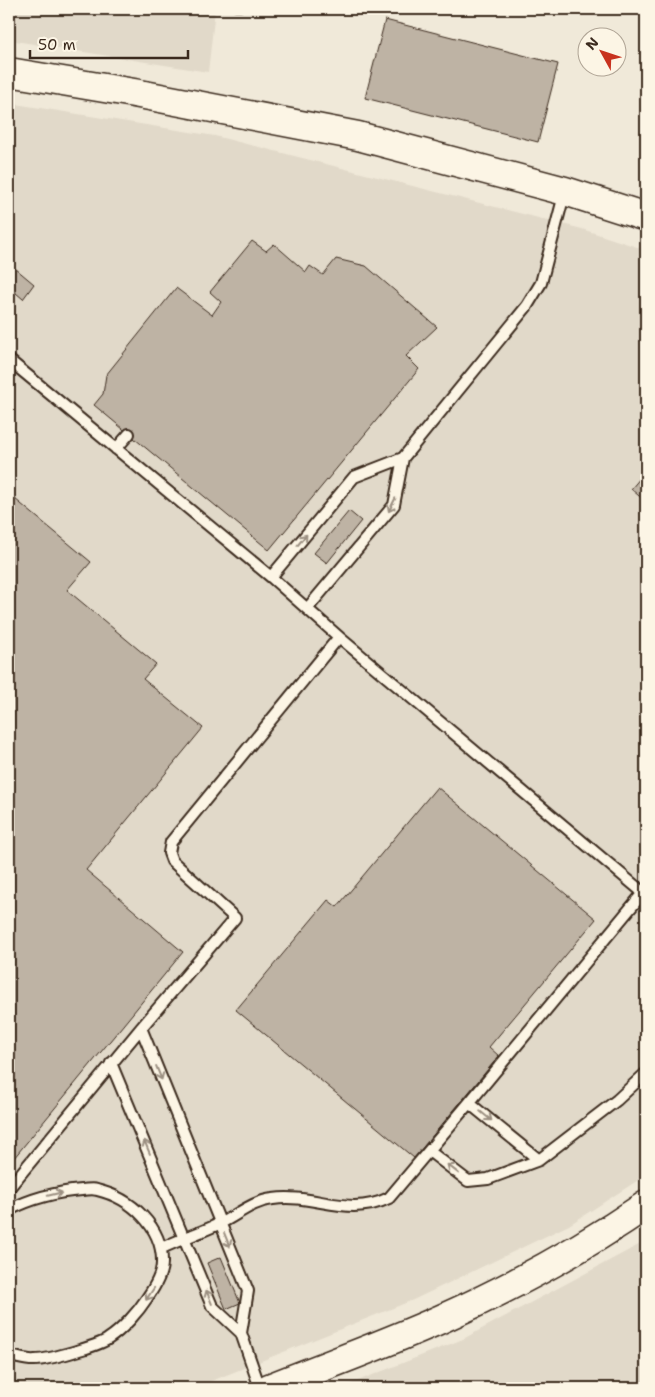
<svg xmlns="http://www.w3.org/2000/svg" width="655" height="1397" viewBox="0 0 655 1397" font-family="'Shantell Sans',sans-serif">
	<rect width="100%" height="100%" fill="#f0e9d9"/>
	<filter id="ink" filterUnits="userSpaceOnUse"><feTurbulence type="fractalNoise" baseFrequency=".02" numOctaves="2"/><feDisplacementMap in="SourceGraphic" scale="10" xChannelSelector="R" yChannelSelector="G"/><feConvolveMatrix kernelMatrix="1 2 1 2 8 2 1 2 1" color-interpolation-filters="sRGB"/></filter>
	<g filter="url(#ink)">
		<path fill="#e1d9c9" d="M9 9 215 10 208 72 9 40Z
			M9 103 215 136 582 229 646 250V1175L569 1225 413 1300 194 1388H9Z
			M646 1241V1388H340L463 1339Z"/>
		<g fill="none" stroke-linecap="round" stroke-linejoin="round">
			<path stroke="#7e7163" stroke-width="6" d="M236 9H240"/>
		</g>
		<path fill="#beb3a4" stroke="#3b2a1e" d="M385 20 558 64 538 142 365 98Z
			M252 241 266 251 274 244 306 272 310 266 323 275 336 259 366 266 437 327 406 356 419 369 269 550 94 405 103 394 106 375 176 288 212 315 221 302 210 292Z
			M9 263 34 284 23 299 9 287Z
			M646 471V502L631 489Z
			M9 494 91 562 67 590 156 664 143 679 203 728 86 870 183 952 9 1164Z
			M349 511 361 521 327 563 314 553Z
			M437 787 596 919 489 1047 499 1056 414 1158 236 1010 328 900 337 907Z
			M221 1257 240 1303 226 1309 207 1263Z"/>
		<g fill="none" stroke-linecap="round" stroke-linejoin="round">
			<g stroke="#3b2a1e" stroke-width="14">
				<path id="lane" d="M9 360 271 577 339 637 171 842 169 853 172 861 235 918 141 1028 9 1188
					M116 449 129 434
					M271 577 354 477 403 458
					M307 609 394 505 403 458 527 306 541 283 565 191
					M339 637 646 895
					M141 1028 248 1291 241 1333 260 1388
					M111 1063 212 1306 241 1333
					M469 1103 643 893
					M539 1160 617 1100 646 1073
					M9 1210C32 1198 56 1192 82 1190 87 1190 92 1188 97 1190 131 1198 163 1227 162 1263 162 1275 154 1288 147 1298 138 1312 122 1330 108 1339 98 1346 48 1360 35 1360 27 1361 17 1357 9 1356
					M162 1248C181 1239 202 1232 221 1223 239 1214 253 1201 273 1199 314 1193 348 1218 389 1198L469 1103 539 1160 488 1179 468 1181 429 1151"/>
			</g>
			<g stroke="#3b2a1e" stroke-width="31">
				<path id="secondary" d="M9 72 134 93 358 136 565 191 646 217
					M269 1388C327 1365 385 1344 441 1319 512 1287 582 1249 646 1205"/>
			</g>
			<use href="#lane" stroke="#fcf5e5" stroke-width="10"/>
			<use href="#secondary" stroke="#fcf5e5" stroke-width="28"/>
		</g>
		<defs><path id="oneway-shaft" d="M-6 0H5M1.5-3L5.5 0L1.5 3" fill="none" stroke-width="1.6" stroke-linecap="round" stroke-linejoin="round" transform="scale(1.25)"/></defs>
		<g stroke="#9c9082">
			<use href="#oneway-shaft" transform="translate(392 505) rotate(117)"/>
			<use href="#oneway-shaft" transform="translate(302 540) rotate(-50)"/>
			<use href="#oneway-shaft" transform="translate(159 1073) rotate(68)"/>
			<use href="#oneway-shaft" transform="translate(486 1116) rotate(39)"/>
			<use href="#oneway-shaft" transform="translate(147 1147) rotate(-113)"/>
			<use href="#oneway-shaft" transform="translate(453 1169) rotate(-142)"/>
			<use href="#oneway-shaft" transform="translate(55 1194) rotate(-14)"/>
			<use href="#oneway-shaft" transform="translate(227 1240) rotate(68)"/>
			<use href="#oneway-shaft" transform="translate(150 1294) rotate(124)"/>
			<use href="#oneway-shaft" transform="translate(209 1297) rotate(-112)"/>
		</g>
	</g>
	<rect width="655" height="1397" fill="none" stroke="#fcf5e5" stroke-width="30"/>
	<rect x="15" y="15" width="625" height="1367" fill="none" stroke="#3b2a1e" stroke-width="2" filter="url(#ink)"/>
	<g transform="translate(602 52) rotate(310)"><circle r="24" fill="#fcf5e5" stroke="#afa495"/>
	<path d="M0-4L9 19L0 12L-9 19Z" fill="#c8321e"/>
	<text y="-8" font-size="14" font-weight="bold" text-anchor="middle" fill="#3b2a1e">N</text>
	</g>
	<path d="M30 50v8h158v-8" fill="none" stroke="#3b2a1e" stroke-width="2.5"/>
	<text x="38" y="50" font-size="15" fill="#3b2a1e" stroke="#fcf5e5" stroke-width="4" paint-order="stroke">50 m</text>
</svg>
